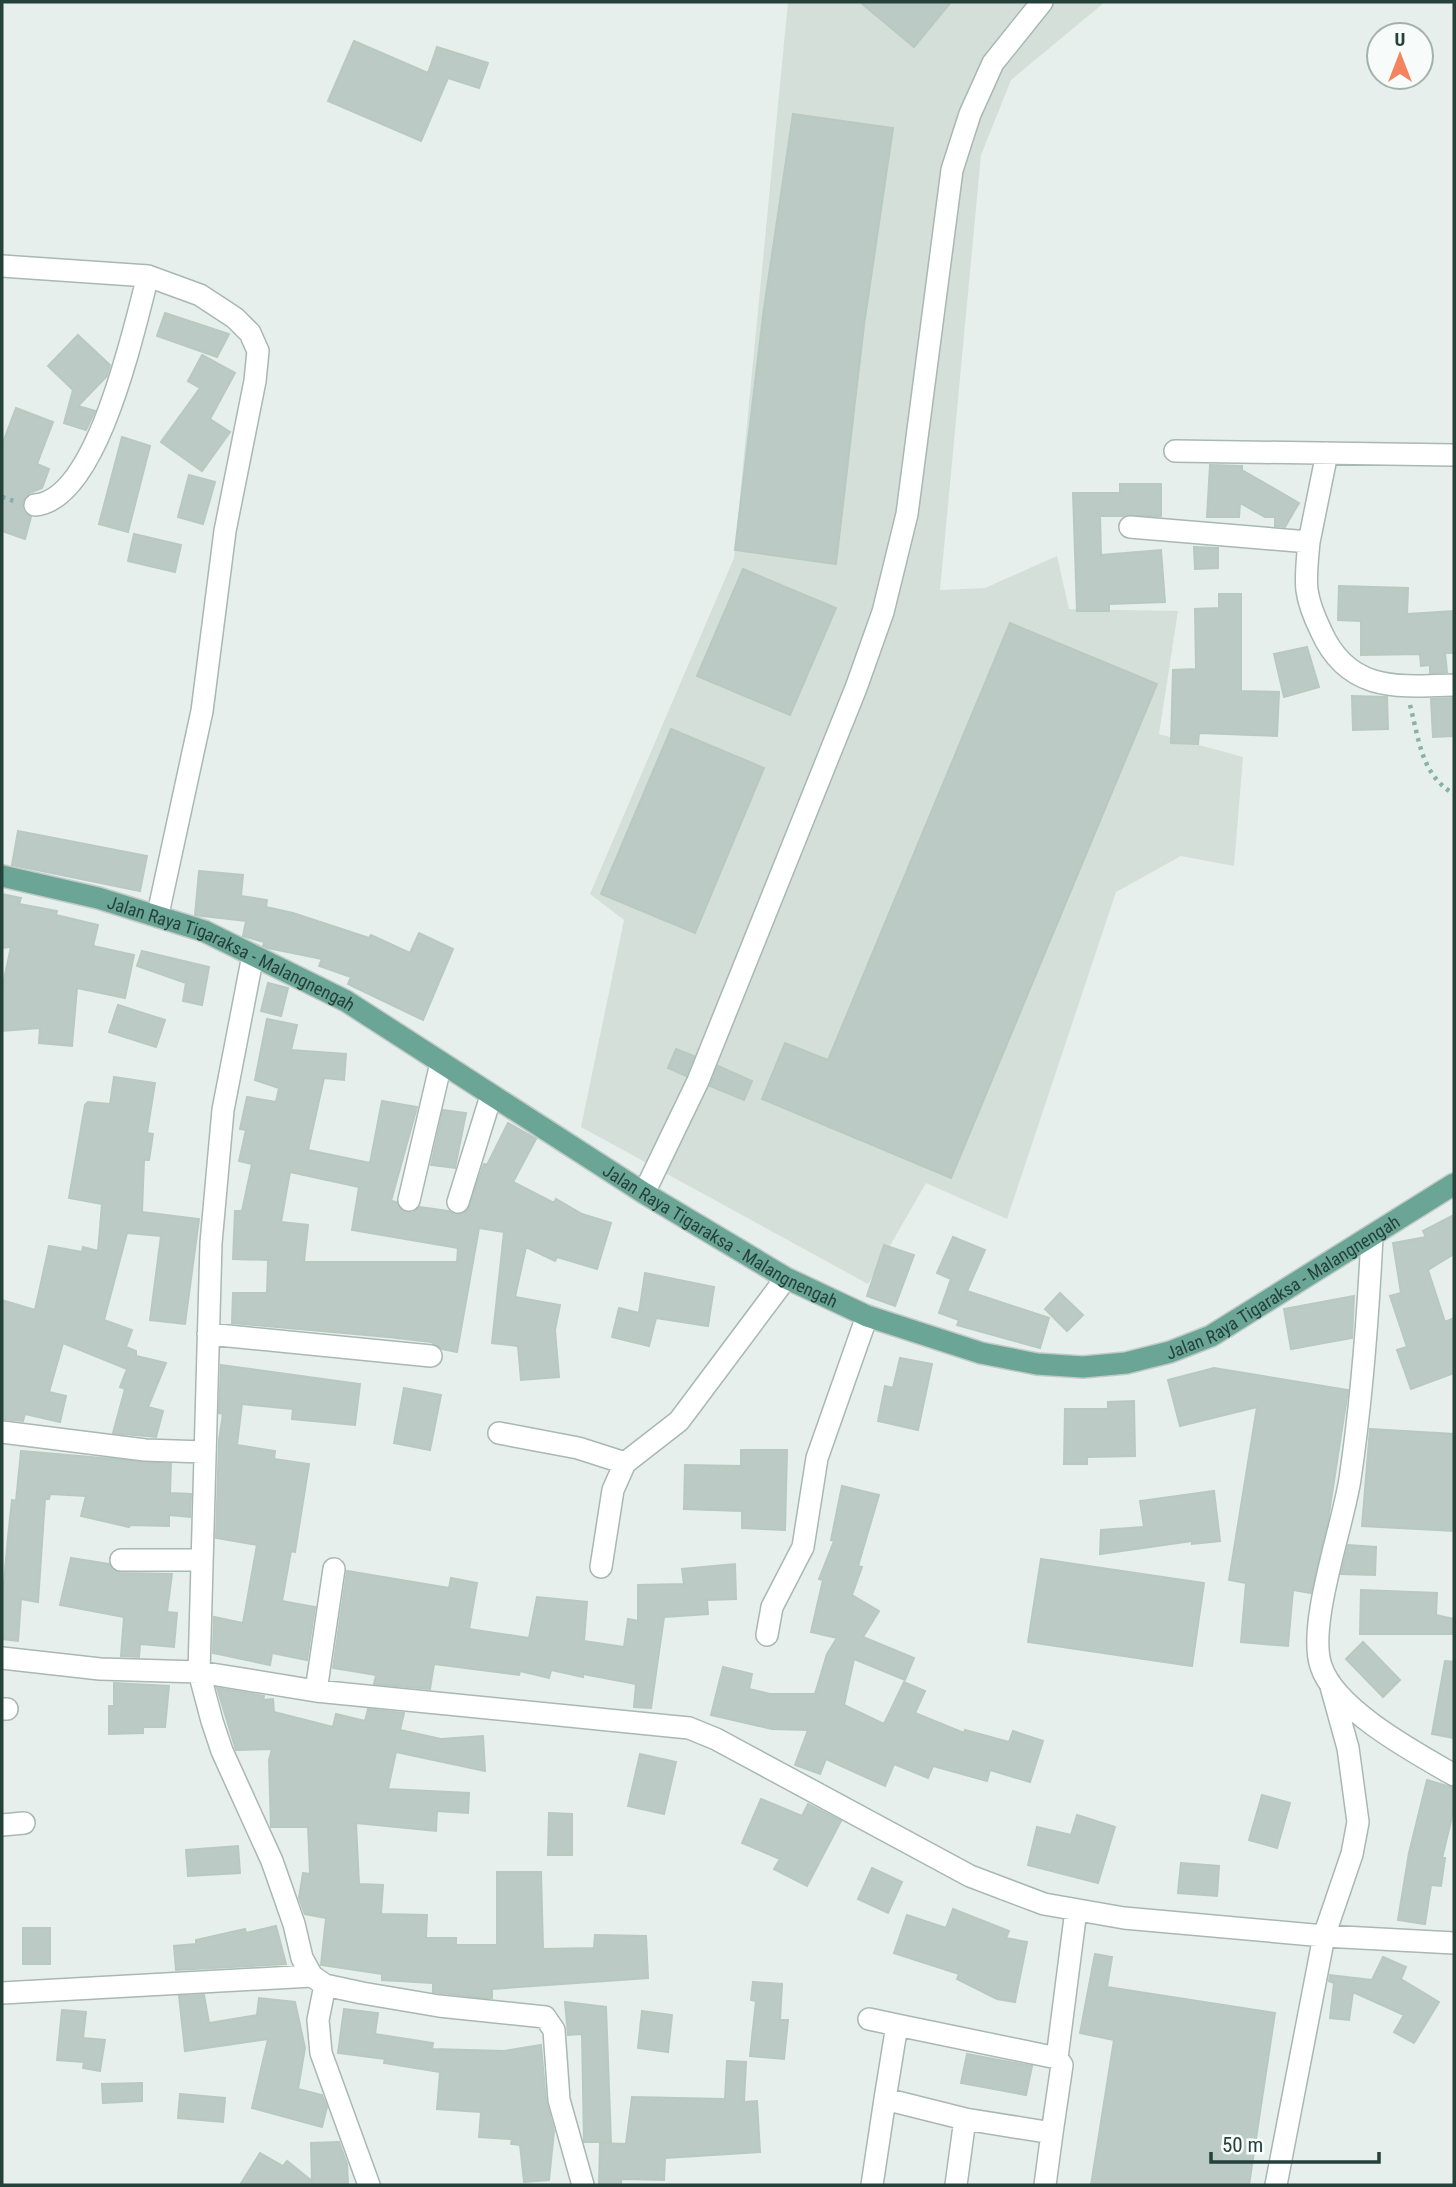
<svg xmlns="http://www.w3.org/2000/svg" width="1456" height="2187" viewBox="0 0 1456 2187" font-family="'Roboto Condensed',sans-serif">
	<rect width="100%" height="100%" fill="#e6efeb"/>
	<path fill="#d4dfda" d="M788 2H1105L1011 80 981 155 940 590 985 588 1057 556 1069 609 1178 611 1159 734 1243 757 1234 866 1181 856 1116 892 1007 1219 926 1183 868 1284 581 1127 624 920 590 894 734 558Z"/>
	<path fill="#bbcac4" stroke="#b8c9c2" stroke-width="2" fill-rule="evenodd" d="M860 2H951L914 47Z
		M354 41 428 73 437 47 488 63 479 88 448 78 421 141 328 101Z
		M793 114 893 128 864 325 836 564 735 550 764 308Z
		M165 313 229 334 217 357 157 336Z
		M78 335 110 365 107 376 78 406 95 411 86 430 64 423 73 390 48 366Z
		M202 355 235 373 210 419 230 432 202 471 161 442 200 388 188 381Z
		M16 408 53 422 37 464 49 469 42 488 29 493 22 503 23 511 31 517 25 539 2 531V445Z
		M122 437 150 446 128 532 99 524Z
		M1210 465 1242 466V470L1299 503 1285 527 1275 526V517H1265L1240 503 1239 517H1207Z
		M189 475 215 482 203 524 178 517Z
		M1120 484H1161V516H1100L1101 555 1161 550 1165 602 1109 604V611H1077L1073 493H1120Z
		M134 534 181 545 175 572 128 561Z
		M1194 547 1218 548V568L1195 569Z
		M743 569 836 608 790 715 697 676Z
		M1339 586 1408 588 1407 614 1454 611V653H1445L1447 672 1430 673V665L1421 666 1420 654 1361 655V621L1338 620Z
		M1219 594H1241V691L1279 692 1277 736 1199 733 1198 744 1171 743 1173 670 1196 669 1195 609 1219 608Z
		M1010 623 1157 684 951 1178 762 1099 785 1043 828 1060Z
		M1307 647 1319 687 1284 697 1274 654Z
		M1352 696 1387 697 1388 729 1353 730Z
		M1454 698V736L1433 737 1431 699Z
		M671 729 764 768 695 933 601 894Z
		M18 831 147 856 140 891 12 865Z
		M199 871 243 875 241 896 267 900 266 907 293 913 369 938 371 935 410 953 419 933 453 949 423 1020 348 984 351 977 319 966 322 959 268 948 263 946 264 942 243 936 246 921 195 915Z
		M2 894 21 898 19 904 57 911 56 915 98 925 93 946 134 955 125 998 77 988 72 1046 39 1043 40 1028 2 1031V988L11 947 2 948Z
		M142 951 209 967 202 1005 183 1001 186 983 137 966Z
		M268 983 288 988 281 1016 261 1011Z
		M118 1005 165 1020 156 1047 109 1032Z
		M267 1019 297 1025 291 1050 346 1054 344 1080 324 1078 308 1150 370 1163 382 1101 417 1107 391 1201 396 1202 401 1210 412 1213 420 1207 448 1211 455 1215 466 1212 484 1164 487 1165 508 1123 536 1139 513 1182 554 1203 556 1199 582 1214 611 1223 597 1269 557 1257 555 1261 526 1247 515 1297 560 1305 555 1330 559 1377 521 1380 518 1346 492 1343 504 1232 479 1228 457 1352 442 1349 431 1342 388 1337 232 1323 233 1293H267L268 1260 233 1259 235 1211H242L252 1164 239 1161 246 1130 240 1129 247 1097 276 1102 279 1088 255 1080ZM290 1172 359 1187 352 1230 458 1248 457 1262H304L308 1225 281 1222Z
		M676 1049 694 1056 686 1076 668 1068Z
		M718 1066 752 1081 744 1100 710 1086Z
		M114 1077 155 1083 147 1133 153 1134 149 1160H144L142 1212 199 1219 185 1324 150 1320 161 1236 127 1233 104 1320 132 1330 126 1347 136 1351V1356L166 1363 148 1407 163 1411 156 1437 113 1433 125 1389 120 1387 127 1369 63 1343 49 1392 66 1396 60 1422 25 1414 23 1421 2 1419V1300L35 1310 49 1246 82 1252 83 1247 98 1251 102 1204 69 1198 85 1105 88 1102 110 1104Z
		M443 1110 466 1113 455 1168 431 1165Z
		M1454 1215V1254L1428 1270 1445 1322 1454 1318V1373L1411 1389 1397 1350 1407 1347 1390 1296 1401 1293 1393 1243 1426 1237 1423 1231Z
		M953 1237 985 1250 967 1291 1049 1318 1040 1348 957 1325 959 1320 939 1313 951 1279 937 1273Z
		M884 1245 914 1255 895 1306 867 1296Z
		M645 1273 714 1287 708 1326 656 1318 649 1346 612 1337 619 1308 639 1313Z
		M1060 1293 1083 1315 1067 1331 1045 1309Z
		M1354 1296 1352 1338 1291 1349 1284 1309Z
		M900 1358 932 1364 918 1430 878 1421 885 1386 893 1388Z
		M221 1365 360 1384 355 1425 292 1419 293 1409 242 1404 237 1445 275 1451 274 1459 309 1464 295 1552 291 1551 282 1601 315 1607 307 1660 272 1653 270 1665 213 1653 214 1617 243 1623 257 1545 216 1538 219 1440 223 1414 219 1413Z
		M1214 1368 1348 1390 1328 1520 1311 1593 1293 1590 1288 1646 1241 1642 1246 1583 1229 1580 1257 1407 1180 1426 1168 1380Z
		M404 1388 441 1395 430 1450 394 1443Z
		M1134 1401 1135 1456 1087 1457V1464H1064L1065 1409H1108V1402Z
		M1370 1429 1454 1434V1531L1362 1526Z
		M741 1450H787L785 1530 742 1528V1511L684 1509 685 1465 741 1466Z
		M21 1451 171 1464 170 1493 191 1494 190 1517 169 1515V1526L130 1525 129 1527 81 1516 86 1496 50 1494 49 1499H45L38 1602 21 1599 18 1641 2 1639V1604L8 1537 12 1500 16 1501Z
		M842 1486 879 1495 858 1566 862 1567 852 1595 879 1611 863 1637 914 1658 905 1680 854 1659 844 1705 884 1724 904 1682 925 1691 915 1713 964 1733 965 1730 1009 1742 1013 1731 1043 1741 1030 1782 990 1770 987 1781 933 1766 928 1778 894 1764 885 1786 826 1759 820 1774 795 1765 808 1730 772 1729 711 1715 723 1667 752 1674 749 1689 770 1694H815L827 1654 837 1638 811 1632 823 1580 819 1579 834 1541 831 1540Z
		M1214 1491 1220 1541 1192 1544V1541L1100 1554 1101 1530 1144 1527 1140 1501Z
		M1348 1545 1376 1547 1375 1575 1341 1574Z
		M71 1558 109 1564 120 1573 172 1574 167 1612 177 1613 174 1647 140 1644 139 1657 121 1656 124 1617 60 1605Z
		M1041 1559 1204 1583 1192 1666 1028 1642Z
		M735 1564 736 1599 707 1600 708 1614 664 1617 651 1708 634 1707 636 1684 583 1674V1677L551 1670 549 1678 520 1671 519 1675 434 1664 430 1689 374 1684 376 1675 333 1668 347 1571 449 1588 451 1578 477 1583 469 1629 529 1638 537 1597 587 1602 584 1641 624 1647 628 1619 638 1621V1585L684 1584 682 1569Z
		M1361 1590 1437 1593 1436 1615 1454 1619V1634H1360Z
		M1363 1642 1400 1680 1383 1697 1346 1659Z
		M1445 1661 1454 1662V1738L1432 1734Z
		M114 1683 169 1686 165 1727H143V1733L109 1734V1706H114Z
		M217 1688 264 1696 263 1700 273 1699 274 1712 333 1727 336 1714 365 1721 368 1709 404 1713 400 1730 441 1739 483 1736 485 1771 396 1752 388 1789 469 1793 468 1813 437 1811 436 1831 356 1823 359 1884 383 1885 381 1914 427 1915 426 1938H456V1945H497V1872H541L543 1949 594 1948 595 1935 646 1936 648 1978 492 1989V1998H484L433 1992V1983L382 1980V1974L321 1965 326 1918 305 1914 299 1898 303 1873 310 1874 308 1827H271L269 1760 272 1749 236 1750Z
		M640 1754 676 1762 664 1814 628 1806Z
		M1427 1780 1454 1788V1809L1442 1858H1445L1441 1886 1431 1885 1425 1924 1398 1920 1409 1853Z
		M1262 1795 1290 1803 1277 1848 1249 1840Z
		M761 1799 802 1816 808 1804 841 1821 807 1886 774 1869 780 1859 742 1843Z
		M549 1813 572 1814V1855H548Z
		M1077 1815 1115 1827 1098 1883 1028 1865 1037 1827 1071 1835Z
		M238 1846 240 1873 188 1876 186 1850Z
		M1181 1863 1219 1866 1217 1896 1178 1893Z
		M872 1868 902 1882 888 1913 858 1899Z
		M953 1909 1009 1931 1006 1938 1027 1942 1015 2002 997 1999 957 1979 959 1974 894 1953 907 1915 946 1928Z
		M276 1926 286 1964 176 1970 174 1946 196 1944V1940L245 1929 246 1933Z
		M23 1928H50V1964H23Z
		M1095 1954 1112 1957 1107 1987 1275 2013 1249 2185H1091L1114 2040 1080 2033Z
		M1383 1957 1406 1967 1401 1979 1439 2002 1414 2043 1394 2032 1404 2015 1353 1992 1349 2020 1330 2018 1334 1983 1329 1981 1330 1975 1372 1980Z
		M753 1982 782 1984 780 2020H788L784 2059 750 2056 756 2001 751 2000Z
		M204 1995 209 2023 257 2015 259 1998 295 2002 305 2048 298 2089 322 2095 327 2107 322 2127 252 2108 268 2039 185 2051 179 1996Z
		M565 2002 606 2007 611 2142H584L582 2034 568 2035Z
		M344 2009 378 2013 375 2034 433 2043 432 2049 504 2051 541 2045 546 2101 554 2131 549 2180 524 2182 520 2145 511 2144 512 2139 479 2137 481 2112 437 2109 440 2072 384 2063 385 2059 338 2053Z
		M62 2010 86 2012 83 2038 105 2040 100 2071 83 2068 84 2062 57 2060Z
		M642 2011 672 2015 668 2052 638 2048Z
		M967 2054 1032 2066 1026 2095 961 2083Z
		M727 2061 746 2062 744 2102 757 2101 760 2152 665 2158 664 2180 621 2179V2185H599L600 2143 626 2144 632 2097 725 2099Z
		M142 2083V2101L103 2103 102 2084Z
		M180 2094 225 2098 223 2122 178 2118Z
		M339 2142 347 2164 348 2185H240L260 2153 283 2166 287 2161 312 2181 311 2143Z"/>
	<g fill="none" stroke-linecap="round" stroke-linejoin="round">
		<g stroke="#a8b8b2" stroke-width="24">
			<path id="minor" d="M2 266 148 276 200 295 235 318 250 333 258 351 255 381 225 531 202 711 158 914
				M1175 451 1454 455
				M35 505C98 500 134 328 148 276
				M1130 527 1309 542C1305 583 1303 594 1321 631 1348 692 1397 687 1454 685
				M1309 542 1327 453
				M253 955 223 1110 211 1243 199 1672 212 1721 222 1751 272 1861 294 1924 302 1958 312 1976 325 1985 362 1993 439 2006 545 2017 554 2030 559 2100 583 2185
				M644 1193 698 1081 856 688 883 612 907 514 952 170 970 114 993 63 1042 2
				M409 1200 441 1063
				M458 1202 491 1096
				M1372 1236C1368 1318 1362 1398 1350 1479 1343 1526 1307 1625 1321 1666 1335 1710 1416 1753 1454 1775
				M208 1334 431 1356
				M2 1432 145 1450 204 1452
				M499 1433 578 1448 625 1463
				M121 1560H200
				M601 1567 613 1490 625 1463 679 1421 786 1278
				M767 1635 772 1607 803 1547 817 1458 867 1316
				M2 1658 100 1669 199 1672 316 1691 689 1728 716 1739 970 1876 1044 1904 1124 1918 1324 1936 1454 1943
				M316 1691 334 1569
				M2 1709H7
				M2 1825 24 1823
				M325 1985 318 2020 321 2053 369 2185
				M2 1993 312 1976
				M869 2019 897 2025
				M1057 2058 897 2025 885 2099 965 2119 1052 2133 1062 2065 1057 2058 1076 1910
				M872 2185 885 2099
				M956 2185 965 2119
				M1045 2185 1052 2133
				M1276 2185 1324 1936 1352 1854 1358 1822 1348 1748 1330 1683"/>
		</g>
		<g stroke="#c2cac8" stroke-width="24">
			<g id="major">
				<path id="s1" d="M2 876 98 898 204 931 346 1001 644 1193 786 1278 867 1316 981 1353 1037 1364 1083 1367 1126 1363 1170 1352 1211 1336 1454 1184"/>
			</g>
		</g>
		<path stroke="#86b3a5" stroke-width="4.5" stroke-dasharray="3.5 5" stroke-linecap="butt" d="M2 497 17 502
			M1410 705C1419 739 1421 775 1454 794"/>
		<use href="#minor" stroke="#fff" stroke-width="21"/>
		<use href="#major" stroke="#6aa596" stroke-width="21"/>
	</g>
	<g text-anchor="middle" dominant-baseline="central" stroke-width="5" stroke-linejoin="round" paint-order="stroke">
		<g font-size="18" fill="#24423a" stroke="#f7fbf9">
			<text stroke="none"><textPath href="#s1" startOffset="243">Jalan Raya Tigaraksa - Malangnengah</textPath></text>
			<text stroke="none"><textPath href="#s1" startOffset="810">Jalan Raya Tigaraksa - Malangnengah</textPath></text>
			<text stroke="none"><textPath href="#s1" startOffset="1419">Jalan Raya Tigaraksa - Malangnengah</textPath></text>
		</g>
	</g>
	<rect width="1456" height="2187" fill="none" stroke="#24423a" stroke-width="7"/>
	<g transform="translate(1400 56)"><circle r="33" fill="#f7fbf9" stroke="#a3b1ad" stroke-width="2"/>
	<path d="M0-5L12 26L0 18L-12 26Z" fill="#f4845f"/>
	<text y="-10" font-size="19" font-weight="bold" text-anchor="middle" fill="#24423a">U</text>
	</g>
	<path d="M1211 2152v10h168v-10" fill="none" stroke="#24423a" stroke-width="3.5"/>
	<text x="1222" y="2152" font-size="21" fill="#24423a" stroke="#f7fbf9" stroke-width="5" paint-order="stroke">50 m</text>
</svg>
